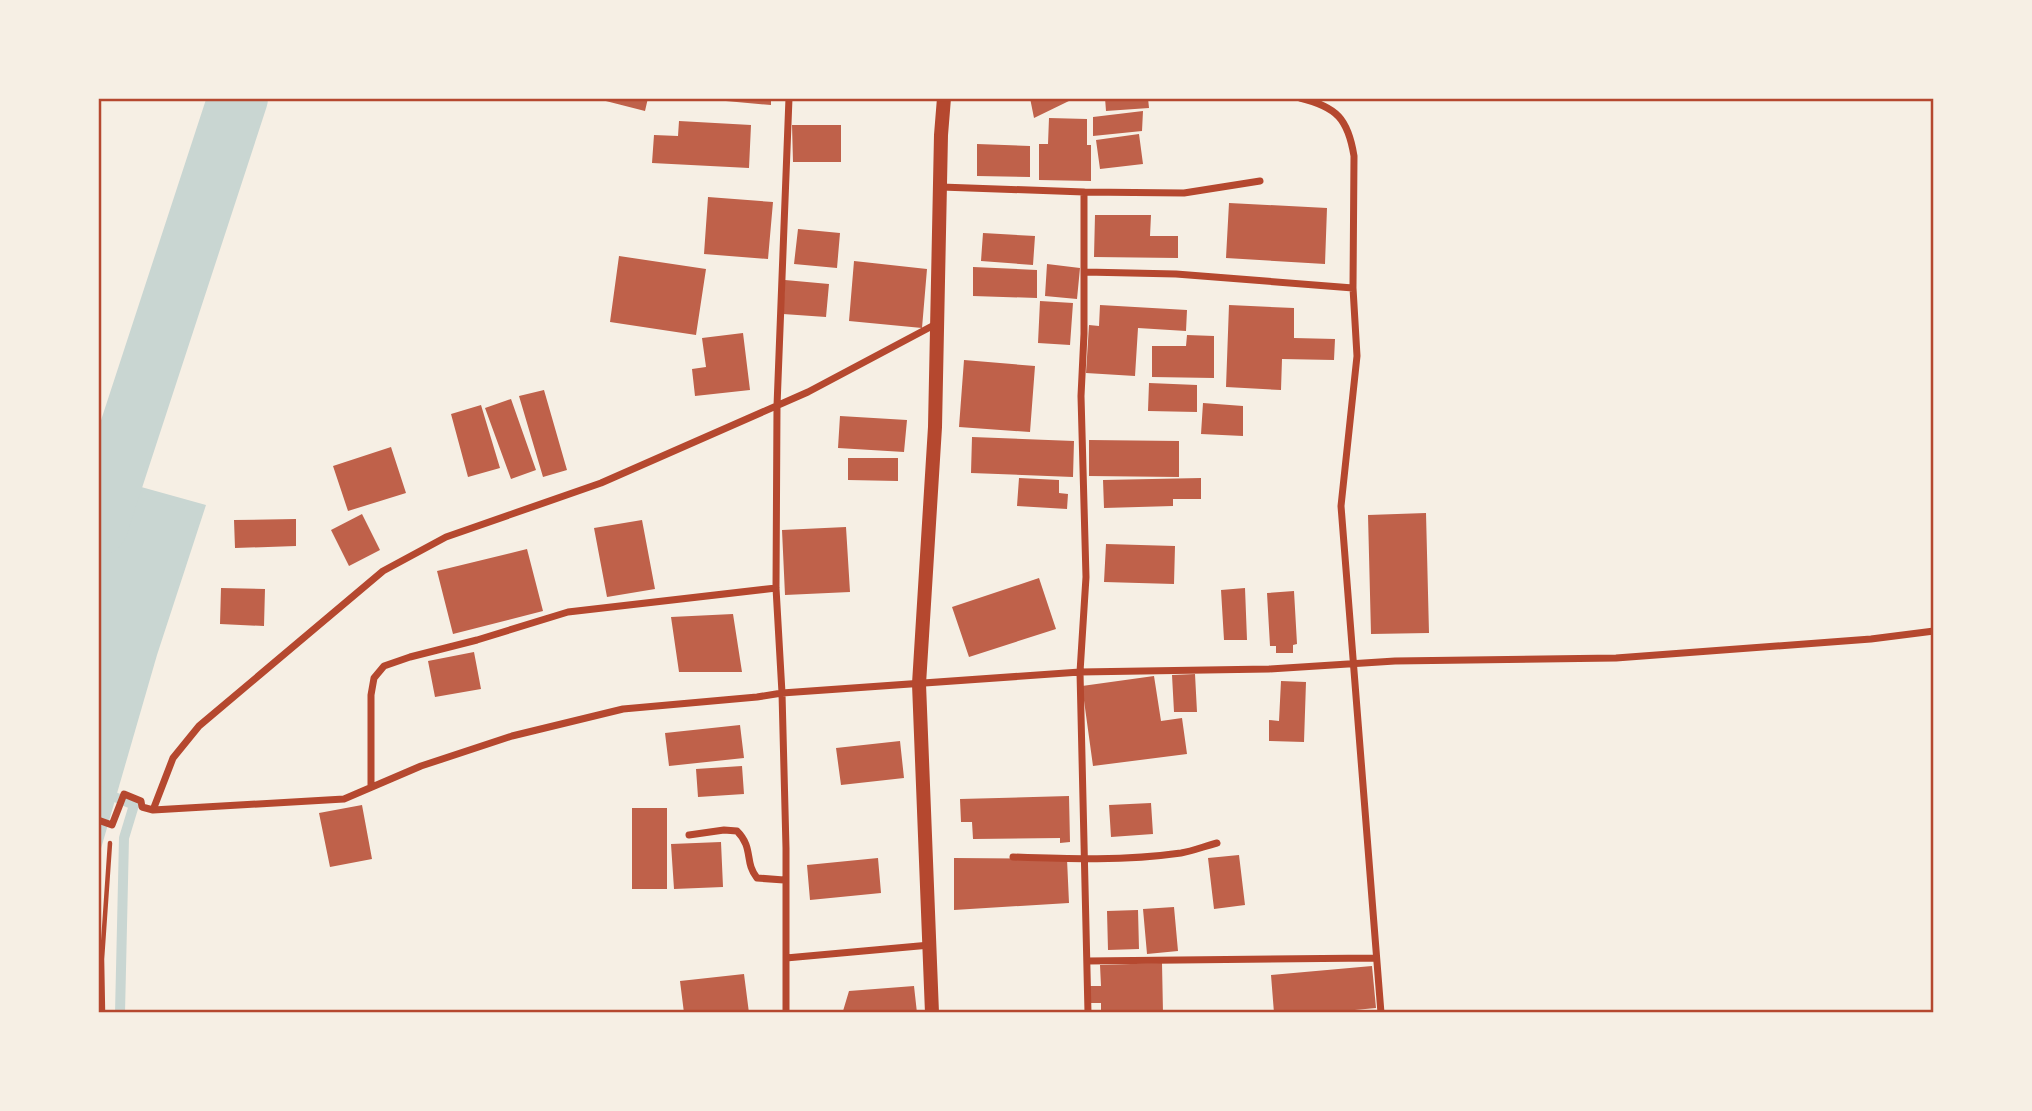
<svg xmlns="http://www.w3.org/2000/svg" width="2032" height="1111" viewBox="0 0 2032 1111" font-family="'Times New Roman',serif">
	<rect width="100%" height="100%" fill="#f6efe4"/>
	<path fill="#c9d6d2" d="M98 475 206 505 157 655 98 859Z"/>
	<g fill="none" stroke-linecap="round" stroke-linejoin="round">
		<path stroke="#c9d6d2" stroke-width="10" d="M98 790 134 805 124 838 120 1013"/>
		<path stroke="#c9d6d2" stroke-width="60" d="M98 526 238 98"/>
	</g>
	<path fill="#bf614a" d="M594 98H648L645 111Z
		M715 98H771V105L715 100Z
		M1030 98H1071V100L1034 118Z
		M1105 98H1148L1149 108 1106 111Z
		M1143 111 1142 131 1093 136V117Z
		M1049 118 1087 119V145H1091V181L1039 180V144H1048Z
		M679 121 751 125 749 168 652 163 654 135 678 136Z
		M792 125H841V162H793Z
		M1139 134 1143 164 1100 169 1096 140Z
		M977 144 1030 146V177L977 176Z
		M708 197 773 202 768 259 704 254Z
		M1229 203 1327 208 1325 264 1226 258Z
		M1095 215H1151L1150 236H1178V258L1094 257Z
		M798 229 840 233 837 268 794 264Z
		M983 233 1035 236 1033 265 981 261Z
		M619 256 706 269 696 335 610 322Z
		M854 261 927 269 922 328 849 321Z
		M1047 264 1080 268 1077 299 1045 296Z
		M973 267 1037 270V298L973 296Z
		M785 280 829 284 826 317 783 314Z
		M1040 301 1073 303 1070 345 1038 343Z
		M1100 305 1187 310 1186 331 1138 328 1135 376 1086 373 1089 325 1099 326Z
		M1229 305 1294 308V338L1335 339 1334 360 1282 359 1281 390 1226 387Z
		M743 333 750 390 695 396 692 369 706 367 702 338Z
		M1187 335 1214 336V378L1152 377V346H1186Z
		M964 360 1035 366 1030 432 959 427Z
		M1149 383 1197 385V412L1148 411Z
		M544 390 567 470 543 477 519 396Z
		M511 399 536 470 511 479 485 408Z
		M1203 403 1243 406V436L1201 434Z
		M481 405 500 468 468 477 451 414Z
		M840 416 907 420 904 452 838 448Z
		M972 437 1074 441 1073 477 971 473Z
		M1089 440 1179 441V477L1089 476Z
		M391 447 406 493 348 511 333 466Z
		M848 458H898V481L848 480Z
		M1019 478 1059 480V493L1068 494 1067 509 1017 506Z
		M1201 478V499H1173V506L1104 508 1103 480Z
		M1426 513 1429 633 1371 634 1368 515Z
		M362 514 380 550 349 566 331 530Z
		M296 519V546L235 548 234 520Z
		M642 520 655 589 607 597 594 528Z
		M846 527 850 592 785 595 782 530Z
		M1106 544 1175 546 1174 584 1104 582Z
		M527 549 543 611 453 634 437 571Z
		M1039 578 1056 629 969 657 952 607Z
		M221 588 265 589 264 626 220 624Z
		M1245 588 1247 640H1224L1221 590Z
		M1294 591 1297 644 1293 645V653H1276V646H1270L1267 593Z
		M733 614 742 672H679L671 617Z
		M474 652 481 689 435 697 428 661Z
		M1195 674 1197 712H1174L1172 675Z
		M1154 676 1161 721 1182 718 1187 754 1093 766 1082 686Z
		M1281 681 1306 682 1304 742 1269 741V720L1279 721Z
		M740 725 744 758 669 766 665 733Z
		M900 741 904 778 841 785 836 748Z
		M742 766 744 794 698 797 696 769Z
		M1069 796 1070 842 1060 843V838L973 839 972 822H961L960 799Z
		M1151 803 1153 834 1111 837 1109 805Z
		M362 805 372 859 330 867 319 813Z
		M632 808H667V889H632Z
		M721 842 723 887 674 889 671 844Z
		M1239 855 1245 905 1214 909 1208 858Z
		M878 858 881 893 810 900 807 865Z
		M954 858 1067 859 1069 903 954 910Z
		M1174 907 1178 951 1147 954 1143 909Z
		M1138 910 1139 949 1108 950 1107 911Z
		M1162 963 1163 1013H1101V1003H1090V986H1101L1100 965Z
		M1372 966 1376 1008 1323 1013H1274L1271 975Z
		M744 974 749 1013H684L680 981Z
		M914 986 917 1013H848L843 1011 849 991Z"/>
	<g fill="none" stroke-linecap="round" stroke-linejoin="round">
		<path stroke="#b5482f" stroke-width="4.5" d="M103 1013 102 959 110 843"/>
		<path stroke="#b5482f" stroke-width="7" d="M1300 98C1337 107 1348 119 1354 156L1353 288 1357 356 1341 506 1381 1013
			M941 187 1084 192V334L1081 396 1086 577 1080 672 1088 1013
			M1084 192 1184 193 1260 181
			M1085 272 1176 274 1353 288
			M371 787V695L374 678 384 666 410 657 477 640 568 612 776 588
			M153 810 173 758 199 726 383 571 446 537 601 483 808 392 936 324
			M98 820 112 825 124 794 141 801 142 807 153 810 344 799 421 766 512 736 623 709 757 697 782 693 1080 672 1269 669 1395 661 1616 658 1871 639 1934 631
			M689 835 724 830 737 831C754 848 744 862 757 878L784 880
			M1013 857C1069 859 1125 861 1181 853 1193 851 1205 846 1217 843
			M786 958 930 945
			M1087 961 1375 958
			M786 1013V848L782 693 776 588 777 406 789 98"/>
		<path stroke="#b5482f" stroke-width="14" d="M932 1013 919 684 935 427 941 135 944 98"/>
	</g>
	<rect width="2032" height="1111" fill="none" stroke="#f6efe4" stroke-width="200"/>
	<rect x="100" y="100" width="1832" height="911" fill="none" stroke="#b5482f" stroke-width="2.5"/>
</svg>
